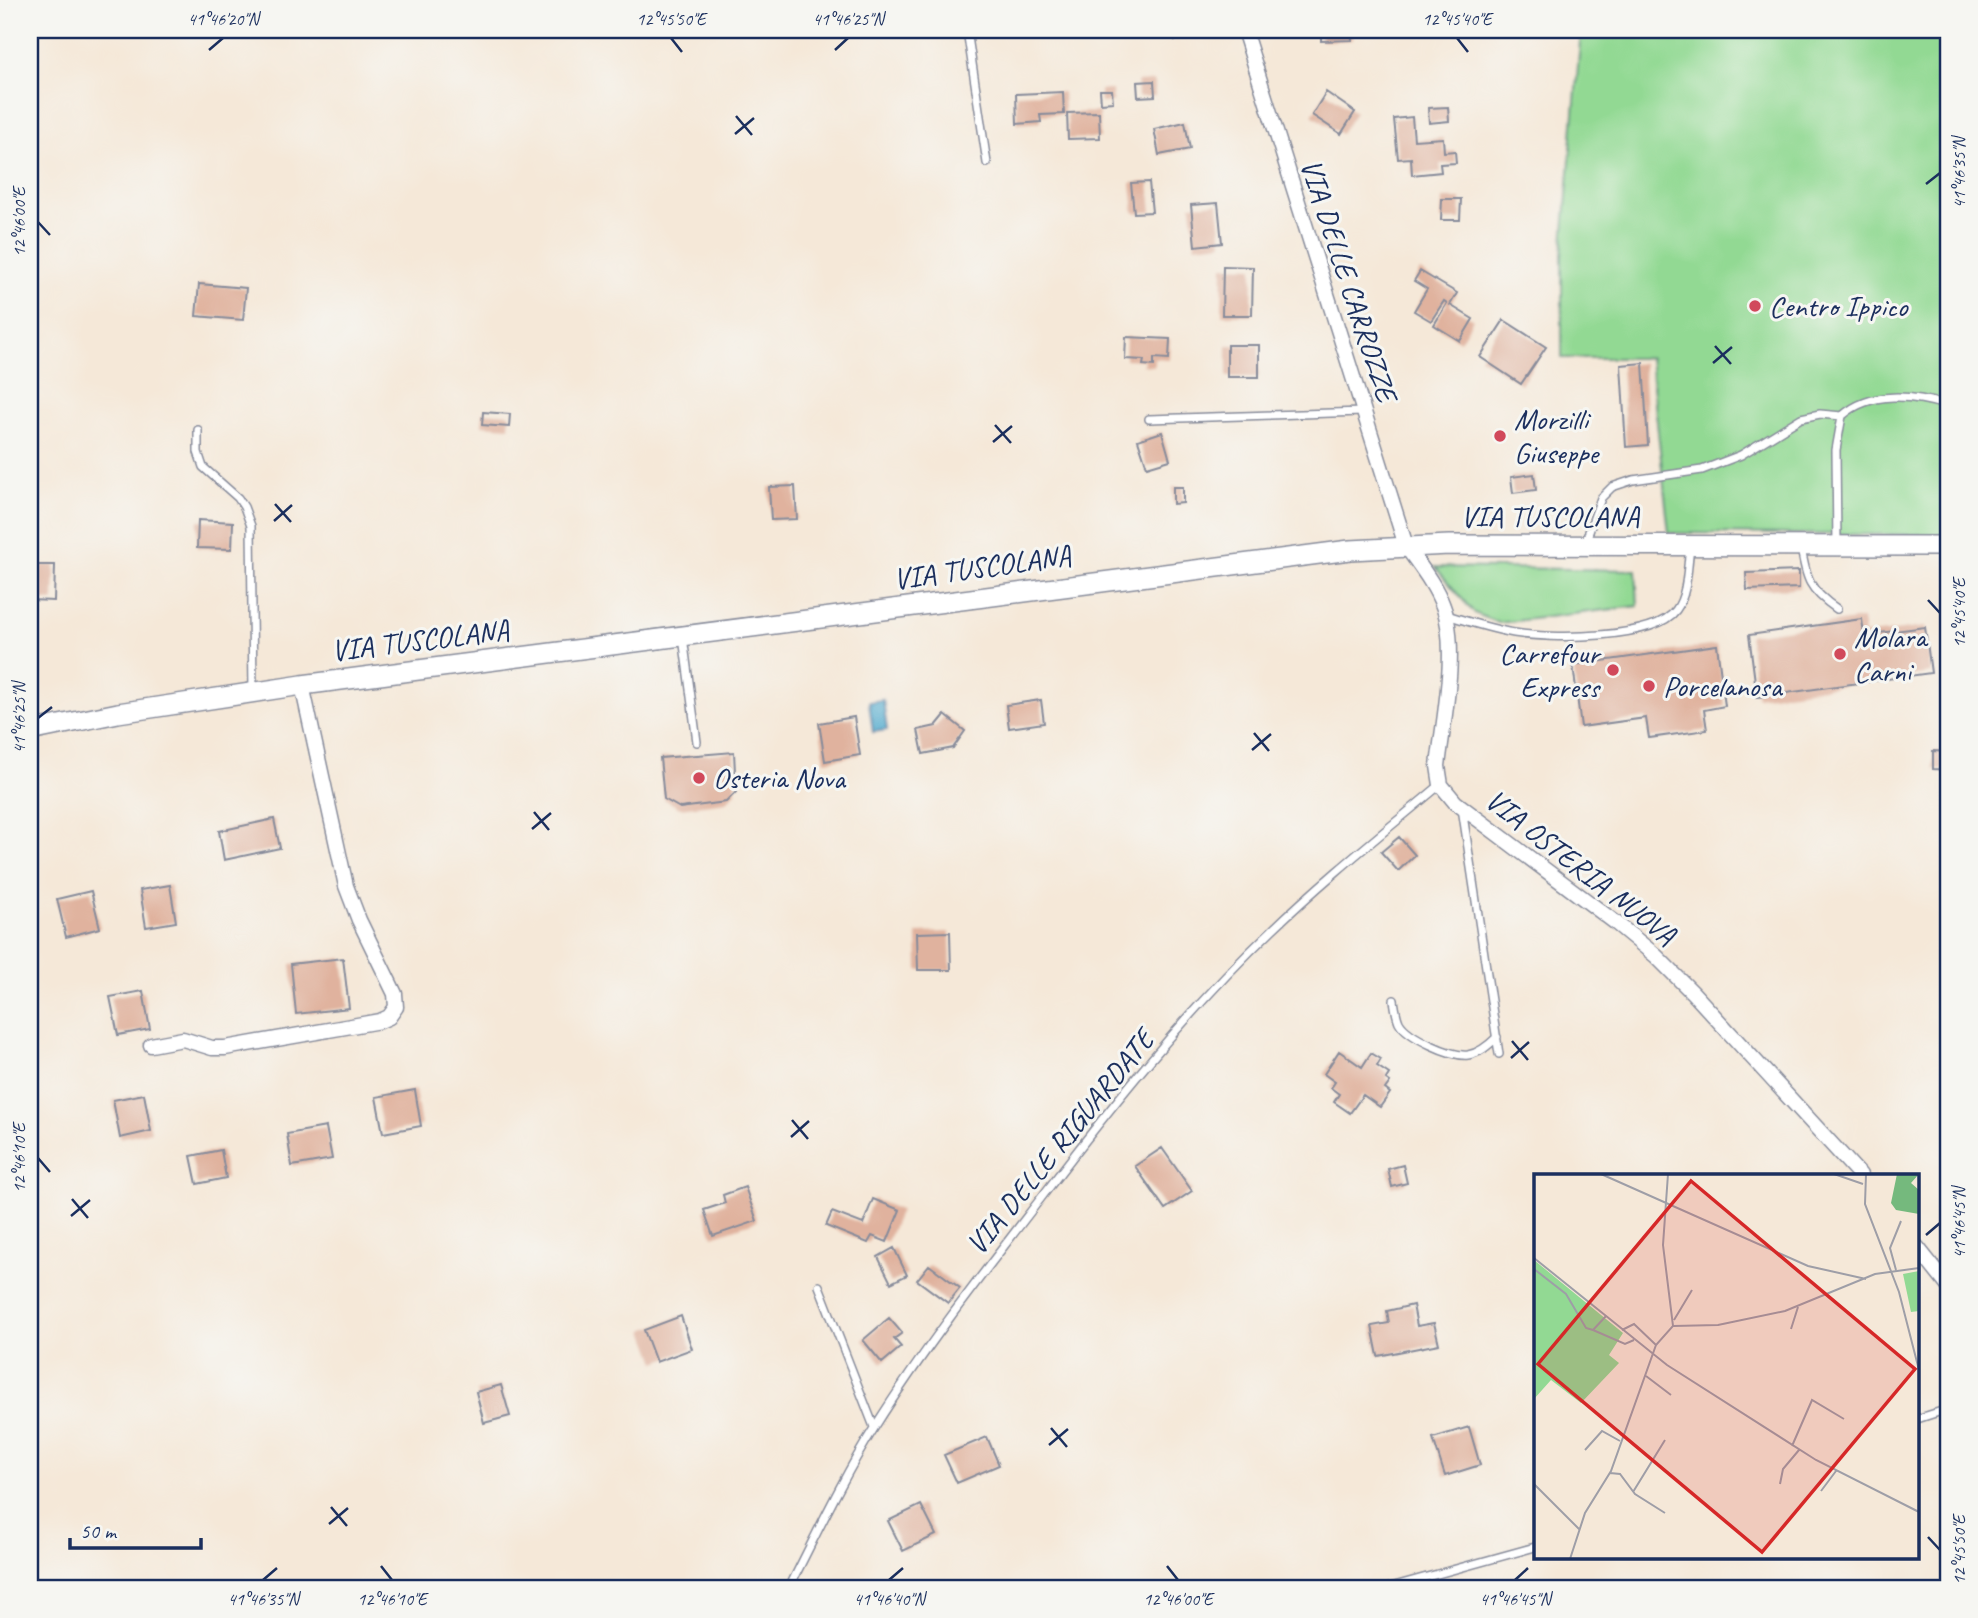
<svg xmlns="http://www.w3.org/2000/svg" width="1978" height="1618" viewBox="0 0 1978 1618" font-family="Caveat,sans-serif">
	<rect width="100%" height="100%" fill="#f6f6f2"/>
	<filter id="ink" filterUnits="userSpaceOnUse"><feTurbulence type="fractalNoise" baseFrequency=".0143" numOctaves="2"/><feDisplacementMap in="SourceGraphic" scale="14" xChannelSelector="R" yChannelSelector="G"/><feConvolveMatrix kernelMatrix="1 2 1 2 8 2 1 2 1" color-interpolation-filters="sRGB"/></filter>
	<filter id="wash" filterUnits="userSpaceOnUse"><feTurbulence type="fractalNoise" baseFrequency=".00686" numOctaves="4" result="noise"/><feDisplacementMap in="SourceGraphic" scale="28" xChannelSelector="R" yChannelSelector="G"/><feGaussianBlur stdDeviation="1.57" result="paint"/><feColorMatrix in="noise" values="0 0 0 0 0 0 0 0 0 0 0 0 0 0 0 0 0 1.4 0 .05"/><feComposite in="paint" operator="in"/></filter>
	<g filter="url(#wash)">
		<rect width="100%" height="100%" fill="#f5e8d8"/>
		<path fill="#92d993" stroke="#568478" stroke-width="2" d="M1581 30H1948V535L1669 533 1650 358H1562V255Z
			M1435 567 1636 570 1638 606 1499 623 1474 613Z"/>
		<path fill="#4ea8cc" stroke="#346c95" stroke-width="2" d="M883 700 887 730 873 732 869 702Z"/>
		<g id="blocks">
			<path fill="#e0b29e" d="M1172 30H1208L1175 40Z
				M1321 30H1351L1352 40 1321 41Z
				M1154 81 1155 96 1138 97 1137 82Z
				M1100 90H1112L1113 102 1101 103Z
				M1063 92 1064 114 1040 115 1041 122 1017 124 1016 94Z
				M1326 92 1355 112 1341 134 1312 115Z
				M1448 107 1449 121 1429 123 1428 108Z
				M1099 112 1100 138 1068 139 1067 113Z
				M1412 117 1414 140 1443 138 1444 152 1455 151 1456 163 1440 164 1441 172 1412 175 1411 158 1398 159 1394 119Z
				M1185 122 1190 149 1159 155 1154 129Z
				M1149 182 1152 212 1134 213 1131 183Z
				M1442 199H1461L1460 220H1441Z
				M1218 203 1222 243 1195 246 1191 205Z
				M1223 266 1253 267 1252 315H1222Z
				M1420 271 1457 293 1450 305 1473 319 1460 341 1434 325 1447 303 1444 301 1431 321 1414 311 1427 289 1414 281Z
				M199 284 246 288 243 320 196 316Z
				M1504 320 1546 347 1521 384 1480 357Z
				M1126 337 1170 339 1169 359 1154 358V366L1143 365 1144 360 1125 359Z
				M1227 345H1259V377H1227Z
				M1643 363 1648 445 1626 447 1621 365Z
				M483 412 510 414 509 427 482 425Z
				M1162 432 1170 460 1147 467 1138 440Z
				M1534 474 1536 490 1513 493 1511 477Z
				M795 486 797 519 771 520 769 487Z
				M1173 487H1183V503L1173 504Z
				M198 520 233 522 232 549 197 548Z
				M30 565H55L54 601 30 600Z
				M1799 571V588L1747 590 1746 573Z
				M1862 619 1864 635 1925 627 1931 673 1757 697 1749 635Z
				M1717 645 1725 706 1704 710 1707 730 1649 738 1646 718 1581 727 1573 665Z
				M1041 700 1044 723 1009 728 1006 705Z
				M945 715 965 731 953 748 923 754 918 730 936 726Z
				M854 717 860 755 825 761 819 723Z
				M1933 751 1948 752V770L1933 769Z
				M734 752 736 792 726 802 680 808 664 799 660 758Z
				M274 819 280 848 224 860 219 831Z
				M1399 837 1415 855 1398 871 1381 852Z
				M170 885 176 922 146 927 140 890Z
				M91 891 100 928 66 937 57 899Z
				M950 932 951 970H918L917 933Z
				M343 958 349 1008 296 1014 291 964Z
				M143 991 150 1029 118 1035 110 997Z
				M1339 1051 1362 1067 1371 1053 1381 1059 1377 1066 1389 1074 1386 1079 1390 1082 1385 1089 1390 1093 1380 1107 1363 1095 1350 1113 1334 1102 1339 1094 1331 1088 1335 1082 1324 1074Z
				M415 1090 421 1126 383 1133 376 1097Z
				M144 1094 151 1131 120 1138 113 1100Z
				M326 1127 332 1159 292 1166 287 1134Z
				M1162 1148 1192 1191 1165 1209 1135 1166Z
				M221 1150 226 1178 197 1184 191 1156Z
				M1403 1165 1407 1183 1392 1187 1388 1169Z
				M745 1187 757 1221 713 1236 704 1210 725 1203 723 1195Z
				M873 1199 900 1210 887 1242 872 1236 868 1243 826 1226 832 1212 863 1224Z
				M894 1248 907 1275 891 1283 878 1257Z
				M929 1265 960 1288 948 1303 917 1280Z
				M1413 1305 1417 1326 1434 1323 1439 1344 1378 1356 1372 1326 1389 1323 1387 1311Z
				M681 1316 692 1349 656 1362 644 1330Z
				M889 1318 902 1333 894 1339 901 1347 882 1363 863 1340Z
				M501 1385 510 1416 484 1423 476 1392Z
				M1469 1427 1480 1465 1445 1476 1433 1438Z
				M987 1437 999 1465 957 1483 944 1455Z
				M921 1505 936 1535 903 1551 888 1521Z"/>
		</g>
	</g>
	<g filter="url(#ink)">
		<use href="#blocks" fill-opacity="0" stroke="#888c9b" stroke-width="2"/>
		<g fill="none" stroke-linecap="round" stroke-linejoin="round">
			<g stroke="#888c9b" stroke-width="10">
				<path id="service" d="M967 30 987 163
					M1149 419 1363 412
					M198 430V452L203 467 238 498 244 507 251 526 253 692
					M1585 543 1601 498 1612 487 1633 480 1702 470 1741 455 1801 418 1820 414 1842 416
					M1837 545 1836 450 1842 416C1871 390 1914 395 1948 406
					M1801 547C1806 579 1809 590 1837 609
					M1447 615C1469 622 1491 629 1514 633 1549 639 1654 640 1676 610 1688 594 1687 568 1690 548
					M683 637 697 742
					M1462 808 1499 1054
					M1394 1000C1395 1007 1396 1015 1399 1022 1407 1037 1452 1057 1468 1055 1480 1053 1489 1045 1497 1037
					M819 1286 874 1427
					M1917 1419 1948 1409
					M789 1588C817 1533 843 1477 876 1425 926 1346 984 1272 1041 1198 1112 1105 1187 1011 1272 930 1326 878 1384 832 1440 785
					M1387 1588 1535 1547"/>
			</g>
			<g stroke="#888c9b" stroke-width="17">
				<path id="minor" d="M1244 30 1406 546C1419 565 1435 584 1443 606 1459 647 1443 722 1438 766L1441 785 1455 802 1616 923 1656 956 1693 993 1860 1175
					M151 1045 183 1039 212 1048H225L380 1021 389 1017 396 1007 395 994 359 920 346 886 302 685
					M1917 1247 1948 1286"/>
			</g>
			<g stroke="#888c9b" stroke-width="22">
				<path id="secondary" d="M30 731 118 713 302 685 1350 550 1449 545 1948 546"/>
			</g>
			<use href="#service" stroke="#fff" stroke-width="7"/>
			<use href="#minor" stroke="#fff" stroke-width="14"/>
			<use href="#secondary" stroke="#fff" stroke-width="19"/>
		</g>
	</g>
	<path fill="none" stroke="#1b2f5e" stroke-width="2.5" d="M671 38 682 52M1457 38 1468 52M209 50 223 38M835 50 848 38M736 116 752 135M735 134 754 118M1926 184 1940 173M38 222 50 235M1715 346 1731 364M1713 363 1732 347M995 425 1011 443M993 442 1012 426M275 504 291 522M274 521 292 505M1928 600 1940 613M38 718 52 707M1254 733 1269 751M1252 750 1271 734M534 812 549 830M532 829 551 813M1512 1041 1528 1060M1511 1058 1529 1042M792 1120 808 1139M791 1137 809 1121M38 1158 50 1172M72 1199 88 1218M71 1216 90 1200M1926 1235 1940 1223M1051 1428 1067 1447M1049 1445 1068 1429M331 1507 347 1526M329 1524 348 1508M1928 1537 1940 1550M381 1566 392 1580M1167 1566 1178 1580M263 1580 277 1568M889 1580 903 1568M1515 1580 1528 1568"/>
	<g fill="#d1495b" stroke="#f6f6f2" stroke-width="2.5">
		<circle cx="1755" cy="306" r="7"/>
		<circle cx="1500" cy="436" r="7"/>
		<circle cx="1840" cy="654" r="7"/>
		<circle cx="1613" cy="670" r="7"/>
		<circle cx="1649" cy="686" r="7"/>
		<circle cx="699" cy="778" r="7"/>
	</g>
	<g text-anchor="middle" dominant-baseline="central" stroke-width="6" stroke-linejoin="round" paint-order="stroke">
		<g font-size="30" fill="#1b2f5e" stroke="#f6f6f2">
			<text transform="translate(1349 280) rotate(72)">VIA DELLE CARROZZE</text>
			<text x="1550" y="516">VIA TUSCOLANA</text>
			<text transform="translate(982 567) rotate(-8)">VIA TUSCOLANA</text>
			<text transform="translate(420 640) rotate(-7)">VIA TUSCOLANA</text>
			<text transform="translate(1581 867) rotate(38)">VIA OSTERIA NUOVA</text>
			<text transform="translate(1060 1142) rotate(-51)">VIA DELLE RIGUARDATE</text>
		</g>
		<g font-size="30" fill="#1b2f5e" stroke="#f6f6f2" text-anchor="start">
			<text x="1769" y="306">Centro Ippico</text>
			<text x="1514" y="419">Morzilli<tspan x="1514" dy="34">Giuseppe</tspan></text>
			<text x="1854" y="637">Molara<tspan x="1854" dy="34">Carni</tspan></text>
			<text x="1599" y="653" text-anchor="end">Carrefour<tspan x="1599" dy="34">Express</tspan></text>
			<text x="1663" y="686">Porcelanosa</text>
			<text x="713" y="778">Osteria Nova</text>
		</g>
	</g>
	<g transform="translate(1534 1174)">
		<rect width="385" height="385" fill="#f5e8d8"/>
		<path d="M0 86 89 159 75 181 85 189 47 229 17 206 0 225ZM385 97V137L377 138 369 100Z" fill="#92d993"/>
		<path d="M363 0H385L377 9 385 16V40L362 36 357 29Z" fill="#75b97d"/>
		<path fill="none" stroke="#9e9ea7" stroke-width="2" d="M67 0 274 92 332 105M300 0 329 10M332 0 331 30 365 118 385 196M0 84 133 191 282 286 385 338M0 95 32 120 52 154 59 156 72 142M362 96 356 74 367 47M140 146 158 116M139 152 184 151 251 137 341 100 385 94M257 155 264 133M59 156 91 170 100 166M88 156 100 150 122 171M112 202 137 221M258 272 278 226 310 245M51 276 68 257 86 267M76 299 86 300 101 320 131 339M0 310 45 355M246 310 249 295 265 276M287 317 302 297M99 318 131 266M36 385 51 339 77 297 122 171 139 152 129 71 134 0"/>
		<path fill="#d62828" fill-opacity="0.15" stroke="#d62828" stroke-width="3.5" d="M157 7 381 195 228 378 4 190Z"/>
		<rect width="385" height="385" fill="none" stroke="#1b2f5e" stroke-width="3.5"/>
	</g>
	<rect width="1978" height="1618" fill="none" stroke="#f6f6f2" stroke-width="77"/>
	<path d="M70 1538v10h131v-10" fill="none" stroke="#1b2f5e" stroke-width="3.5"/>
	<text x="80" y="1538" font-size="21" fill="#1b2f5e" stroke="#f6f6f2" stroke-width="5" paint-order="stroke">50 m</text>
	<rect x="38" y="38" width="1902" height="1542" fill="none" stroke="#1b2f5e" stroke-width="2.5"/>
	<g font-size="18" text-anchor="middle" fill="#1b2f5e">
		<text x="223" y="25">41°46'20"N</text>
		<text x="671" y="25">12°45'50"E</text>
		<text x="848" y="25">41°46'25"N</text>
		<text x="1457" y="25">12°45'40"E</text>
		<text transform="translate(1959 173) rotate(-90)" y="6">41°46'35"N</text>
		<text transform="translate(19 222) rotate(-90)" y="6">12°46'00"E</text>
		<text transform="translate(1959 613) rotate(-90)" y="6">12°45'40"E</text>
		<text transform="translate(19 718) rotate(-90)" y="6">41°46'25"N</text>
		<text transform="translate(19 1158) rotate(-90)" y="6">12°46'10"E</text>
		<text transform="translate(1959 1223) rotate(-90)" y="6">41°46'45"N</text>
		<text transform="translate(1959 1550) rotate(-90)" y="6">12°45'50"E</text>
		<text x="263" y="1605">41°46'35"N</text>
		<text x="392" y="1605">12°46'10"E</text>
		<text x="889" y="1605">41°46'40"N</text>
		<text x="1178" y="1605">12°46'00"E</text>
		<text x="1515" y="1605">41°46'45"N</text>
	</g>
</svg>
